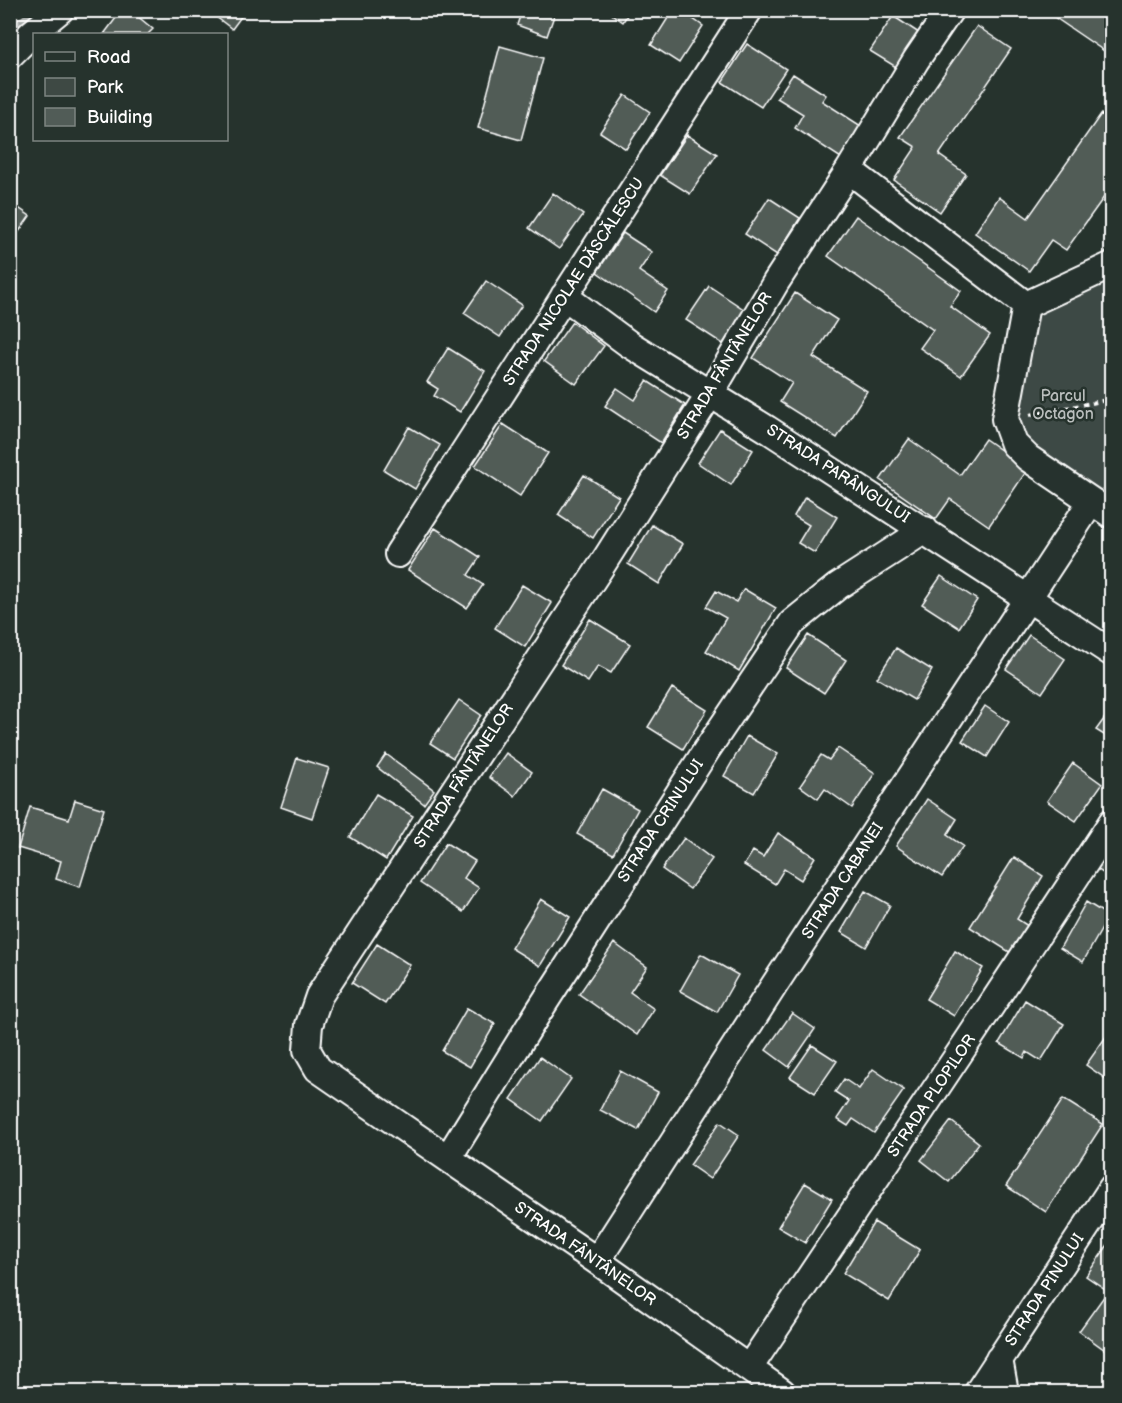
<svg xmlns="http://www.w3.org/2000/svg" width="1122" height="1403" viewBox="0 0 1122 1403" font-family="'Balsamiq Sans',sans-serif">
	<rect width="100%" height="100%" fill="#26332d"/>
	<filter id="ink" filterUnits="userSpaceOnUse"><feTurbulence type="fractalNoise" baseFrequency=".0167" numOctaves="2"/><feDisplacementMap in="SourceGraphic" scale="12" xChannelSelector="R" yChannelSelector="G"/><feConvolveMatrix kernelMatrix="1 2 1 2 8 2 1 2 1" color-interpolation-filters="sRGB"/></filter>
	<g filter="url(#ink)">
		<path fill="#3e4944" stroke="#9ea4a2" stroke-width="1.5" d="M1111 276V504L1033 451 1015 423 1033 319 1047 308Z"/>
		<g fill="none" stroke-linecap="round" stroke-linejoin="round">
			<path stroke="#a4a9a7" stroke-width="8" d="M10 32 35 10"/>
		</g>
		<path fill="#515c57" stroke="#fff" stroke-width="1.5" d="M122 10H130L153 29 148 34H104Z
			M207 10H246L232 29Z
			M522 10H556L547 36 517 25Z
			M606 10H630L623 22Z
			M673 10H680L703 26 679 63 651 45Z
			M1044 10H1112V52L1110 55Z
			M893 16 919 33 896 67 870 51Z
			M977 26 1011 49 939 155 966 174 940 212 894 180 916 147 900 137Z
			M747 44 786 69 761 107 722 82Z
			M500 46 543 58 521 140 478 128Z
			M793 74 826 95 822 101 861 126 841 158 795 128 803 114 777 98Z
			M625 95 650 112 626 149 600 132Z
			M1101 114 1112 121V186L1066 250 1051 240 1029 271 975 233 999 197 1028 218Z
			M687 135 717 154 690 194 660 175Z
			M553 193 583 215 559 249 529 228Z
			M769 198 800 218 777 255 745 234Z
			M10 202 30 216 11 243H10Z
			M856 216 961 291 950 306 990 335 961 376 920 348 933 330 828 256Z
			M623 233 652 252 639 271 668 291 654 312 597 272Z
			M486 281 522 305 500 337 464 313Z
			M709 286 745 310 723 344 686 320Z
			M795 293 837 320 813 357 867 391 837 438 780 402 792 383 753 358Z
			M572 322 604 346 576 384 544 361Z
			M448 348 485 371 460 412 434 396 438 389 427 382Z
			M647 381 685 405 661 443 605 406 617 388 635 400Z
			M503 424 548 453 520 496 475 466Z
			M409 427 440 445 415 489 384 470Z
			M720 429 753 450 731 485 698 463Z
			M909 439 960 475 985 439 1028 469 989 526 950 499 936 519 880 480Z
			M584 475 619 497 593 538 558 515Z
			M805 497 837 517 815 553 798 543 809 525 794 516Z
			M652 525 683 544 659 584 628 564Z
			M435 528 480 557 468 575 483 585 467 608 408 570Z
			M941 576 977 600 959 628 922 604Z
			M522 585 552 603 525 647 495 628Z
			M744 589 776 608 739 671 706 651 726 618 706 607 716 591 736 602Z
			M590 619 630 644 611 673 598 666 588 682 561 665Z
			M808 635 846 660 824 693 786 668Z
			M1029 635 1065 659 1042 693 1006 669Z
			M896 648 932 670 914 700 877 678Z
			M672 688 707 710 683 749 648 727Z
			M459 700 481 715 453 758 430 743Z
			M985 706 1009 722 987 757 962 741Z
			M1112 708V740L1096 730Z
			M747 736 778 754 754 793 724 776Z
			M838 748 875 773 852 808 825 789 818 799 800 786 821 755 829 760Z
			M506 753 532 772 515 796 489 777Z
			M386 754 434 790 424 804 377 767Z
			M297 758 329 768 312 818 281 807Z
			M1073 763 1102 784 1076 821 1047 801Z
			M602 789 638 809 613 854 577 834Z
			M376 794 413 816 386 860 350 837Z
			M927 799 957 819 947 835 963 846 942 877 896 846Z
			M75 800 104 809 80 887 56 879 61 861 18 848 30 807 69 819Z
			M778 833 815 857 801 880 784 869 775 884 744 865 753 851 763 857Z
			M684 838 712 859 690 889 662 869Z
			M446 843 475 861 464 878 479 888 463 912 420 883Z
			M1112 848V879L1097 869Z
			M1014 857 1043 876 1017 919 1028 926 1011 953 970 927Z
			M865 891 890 905 866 947 841 932Z
			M541 899 570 917 540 966 511 948Z
			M1086 902 1109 916 1083 962 1060 948Z
			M614 943 647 967 630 992 654 1009 637 1035 579 994Z
			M377 944 410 965 385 1004 352 983Z
			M955 951 983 968 954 1016 926 999Z
			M701 954 738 975 717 1012 680 991Z
			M1025 1000 1064 1024 1041 1061 1027 1052 1024 1058 999 1043Z
			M467 1008 495 1024 470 1067 442 1051Z
			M792 1013 815 1029 789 1067 766 1050Z
			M1112 1028V1083L1086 1065Z
			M812 1045 837 1061 815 1093 790 1077Z
			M540 1057 571 1079 542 1121 511 1099Z
			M873 1069 904 1090 874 1133 853 1119 848 1126 837 1119 849 1101 835 1092 844 1079 859 1089Z
			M620 1071 658 1092 638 1130 600 1110Z
			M1063 1099 1103 1124 1046 1212 1006 1186Z
			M951 1121 979 1143 949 1182 921 1160Z
			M720 1122 739 1135 710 1179 690 1165Z
			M805 1183 832 1199 805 1243 778 1227Z
			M874 1222 920 1250 889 1301 843 1273Z
			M1112 1239V1355L1079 1331 1108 1291 1086 1276Z"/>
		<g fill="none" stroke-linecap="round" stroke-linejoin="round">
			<g stroke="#fff" stroke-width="30">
				<path id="street" d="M10 55 32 33 60 10
					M849 170 1026 305
					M564 296 629 344 767 429 1112 653
					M1026 305 1005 419 1014 444 1028 458 1112 515
					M1026 305 1112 265
					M398 554 749 10
					M448 1158 539 1011 706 751 792 623 838 586 925 530
					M597 1261 775 984 1091 502
					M999 1359 1005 1392
					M749 1368 971 1036 1112 822
					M782 1392 597 1261 318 1069 307 1050 309 1025 319 996 600 568 710 394 776 282 849 170 916 60 950 10
					M978 1392 1112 1188"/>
			</g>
			<path stroke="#fff" stroke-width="4" stroke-dasharray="4.5 4.5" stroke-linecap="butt" d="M1030 415 1112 399
				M1106 482 1112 474"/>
			<use href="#street" stroke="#26332d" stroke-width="26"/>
		</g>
	</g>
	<g text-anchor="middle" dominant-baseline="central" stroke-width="5" stroke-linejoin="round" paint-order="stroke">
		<g font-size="16" fill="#fff" stroke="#26332d">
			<text transform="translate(574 282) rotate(-57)">STRADA NICOLAE DĂSCĂLESCU</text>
			<text transform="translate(725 366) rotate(-59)">STRADA FÂNTÂNELOR</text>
			<text transform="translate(838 474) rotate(33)">STRADA PARÂNGULUI</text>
			<text transform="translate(464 776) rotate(-57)">STRADA FÂNTÂNELOR</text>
			<text transform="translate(661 821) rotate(-57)">STRADA CRINULUI</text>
			<text transform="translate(843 881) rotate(-57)">STRADA CABANEI</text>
			<text transform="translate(932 1096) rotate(-56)">STRADA PLOPILOR</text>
			<text transform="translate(585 1254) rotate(35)">STRADA FÂNTÂNELOR</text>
			<text transform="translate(1045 1290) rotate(-57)">STRADA PINULUI</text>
		</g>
		<g font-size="16" fill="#bbbfbe" stroke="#26332d">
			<text x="1063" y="396">Parcul<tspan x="1063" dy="18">Octagon</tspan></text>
		</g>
	</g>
	<rect width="1122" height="1403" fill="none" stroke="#26332d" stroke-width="36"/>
	<rect x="18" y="18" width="1086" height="1367" fill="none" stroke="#fff" stroke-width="2" filter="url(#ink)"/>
	<rect x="33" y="33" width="195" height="108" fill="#26332d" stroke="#7d8581" stroke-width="1.5"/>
	<rect x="45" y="52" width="30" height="9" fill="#26332d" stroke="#7d8581" stroke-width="1.5"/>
	<text x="87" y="63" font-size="18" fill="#ffffff">Road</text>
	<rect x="45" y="78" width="30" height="18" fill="#3e4944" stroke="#7d8581" stroke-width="1.5"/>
	<text x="87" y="93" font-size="18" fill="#ffffff">Park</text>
	<rect x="45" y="108" width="30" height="18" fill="#515c57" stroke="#7d8581" stroke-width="1.5"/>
	<text x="87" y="123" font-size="18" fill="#ffffff">Building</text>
</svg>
